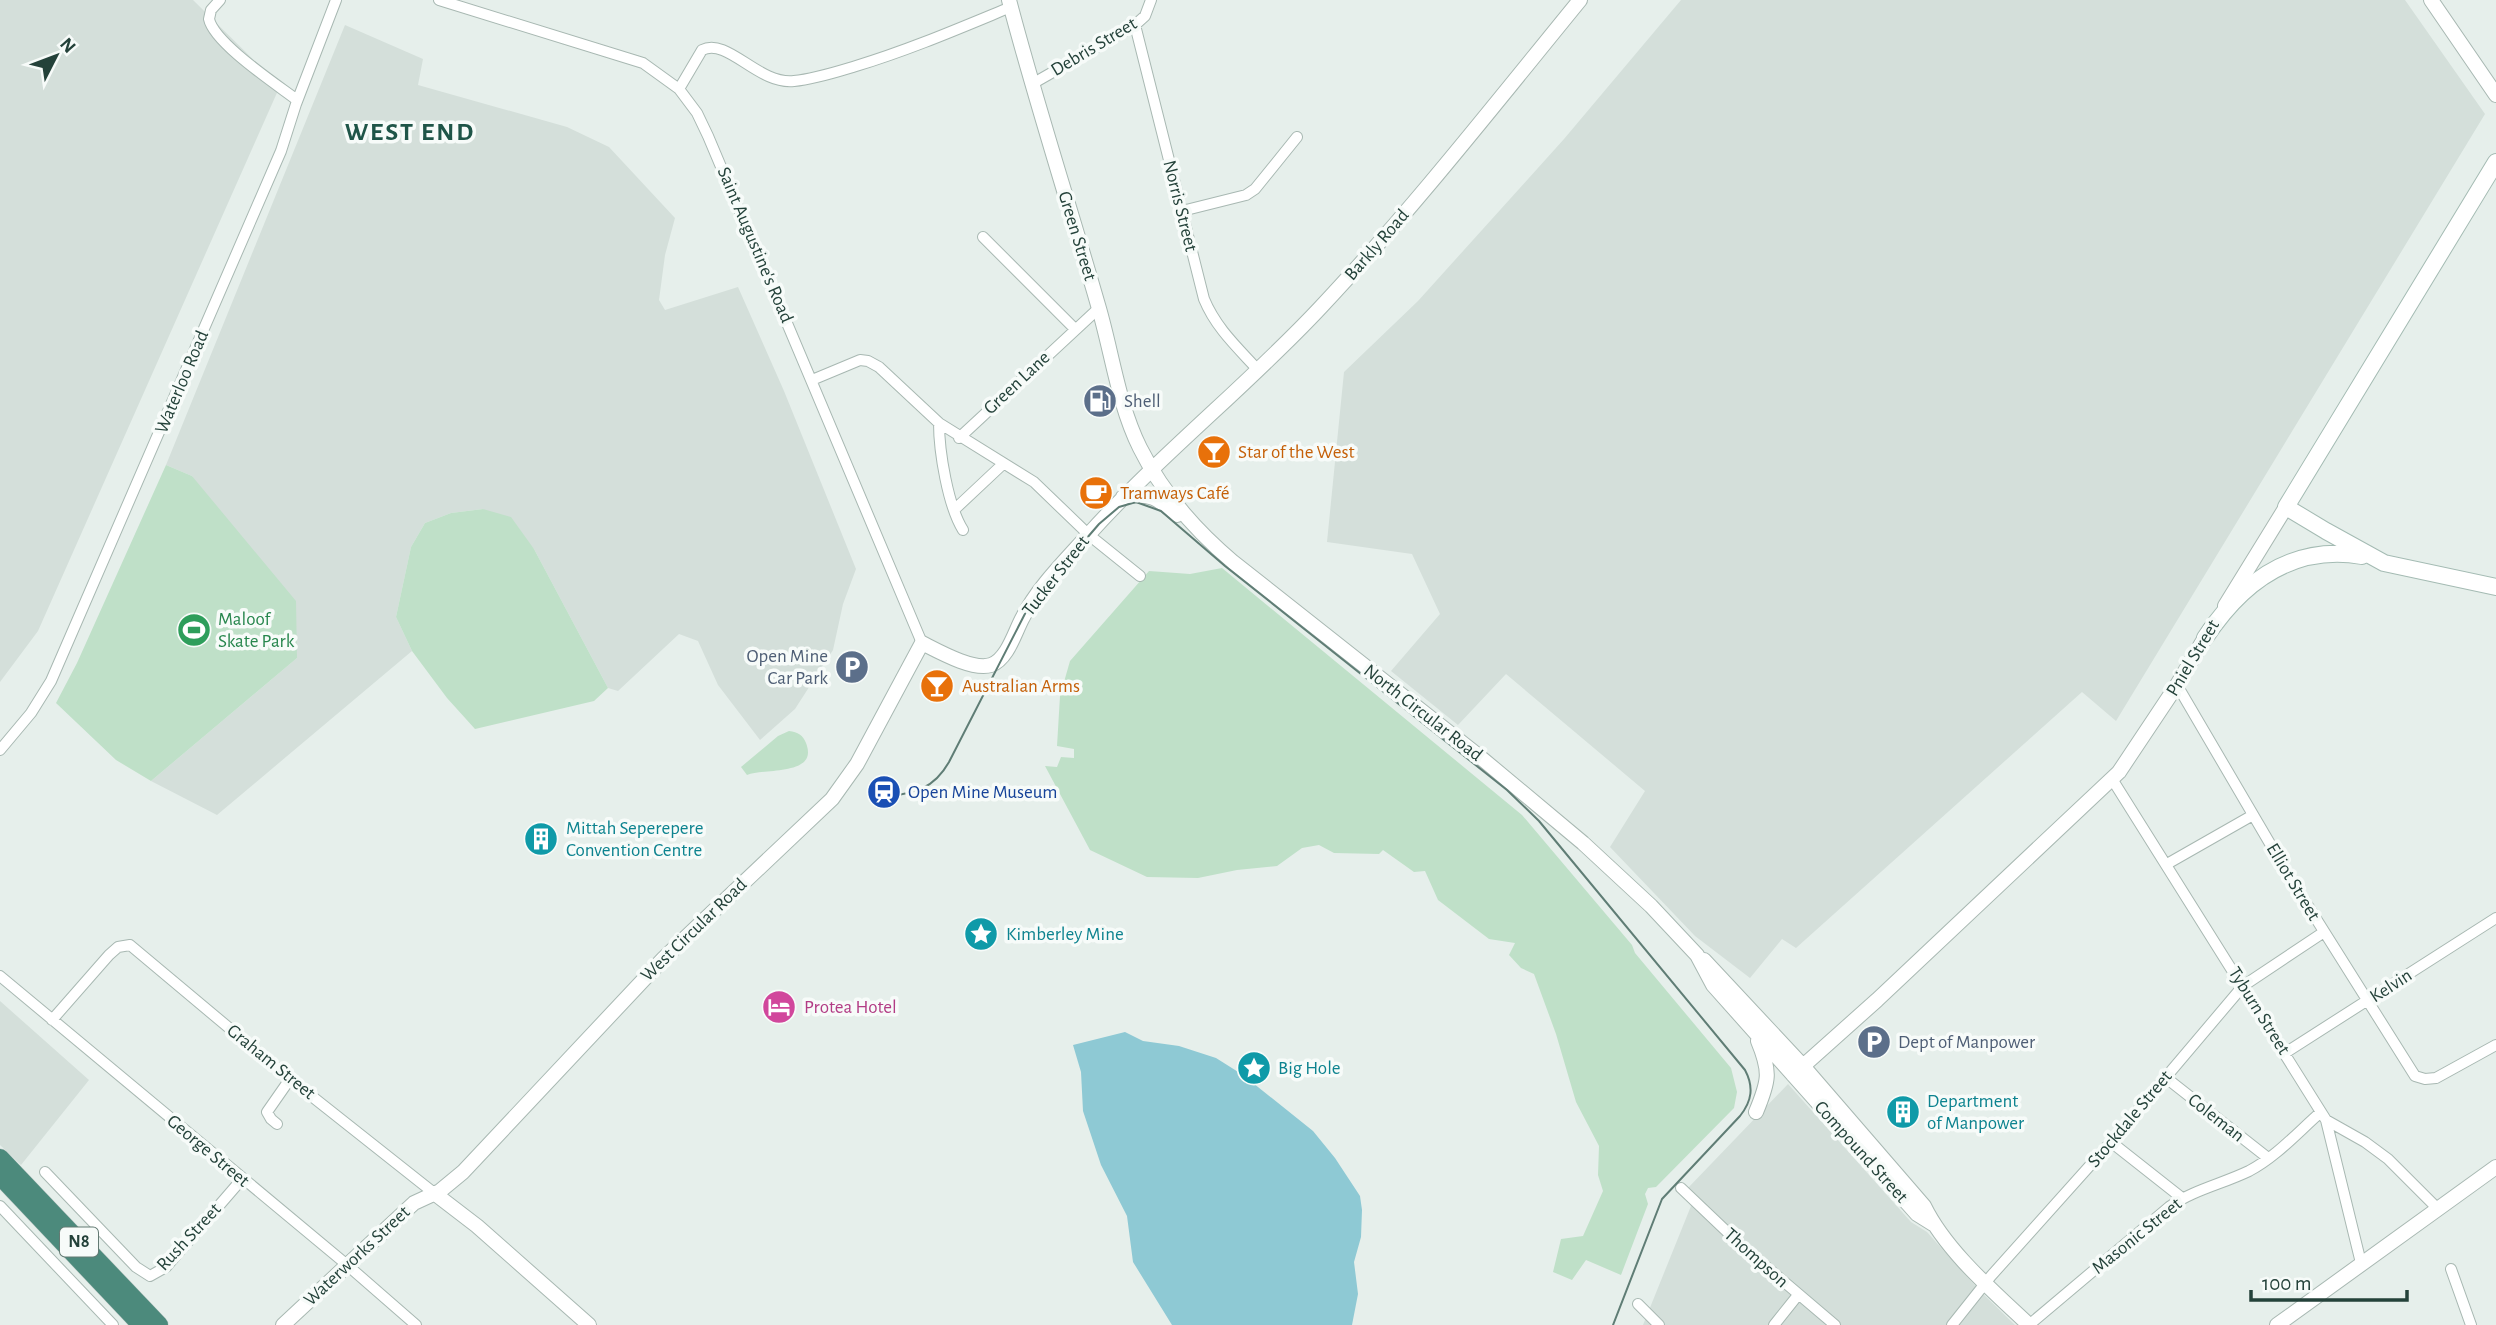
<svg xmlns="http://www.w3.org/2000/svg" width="2496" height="1325" viewBox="0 0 2496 1325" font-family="'Alegreya Sans',sans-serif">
	<rect width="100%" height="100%" fill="#e6efeb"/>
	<path fill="#d4dfda" d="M0 0H193L280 86 38 631 0 682Z
		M1681 0H2405L2485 114 2116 721 2082 692 1796 948 1782 939 1750 978 1695 936 1610 847 1645 791 1506 674 1458 725 1391 671 1440 614 1412 554 1327 542 1344 372 1418 301 1564 139Z
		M345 25 423 59 418 85 567 127 609 147 675 218 665 255 659 300 665 310 738 287 784 391 856 569 843 604 833 650 795 709 760 740 718 685 698 641 679 634 618 691 608 688 534 549 483 509 451 513 425 523 411 547 396 617 412 651 217 815 151 781 297 658 192 476 166 465Z
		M0 1001 89 1080 21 1165 0 1145Z
		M1788 1084 1911 1222 1927 1232 1978 1289 2015 1325H1643L1691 1206 1686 1198 1687 1189Z"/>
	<path fill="#bfe0c8" d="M166 465 192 476 296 601 297 658 151 781 116 760 56 703 77 663Z
		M483 509 511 517 534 549 608 688 594 701 475 729 447 698 412 651 396 617 411 547 425 523 451 513Z
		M1222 568 1522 815 1632 945 1635 953 1731 1068 1737 1092 1734 1108 1656 1187 1648 1188 1645 1194 1648 1204 1621 1275 1586 1260 1572 1280 1553 1272 1561 1239 1583 1236 1603 1191 1598 1175 1599 1146 1576 1102 1556 1034 1534 974 1521 968 1509 955 1515 943 1489 939 1438 900 1425 871 1414 872 1383 850 1379 854 1334 853 1319 845 1302 848 1277 866 1237 870 1198 878 1147 877 1090 850 1045 766 1057 767 1061 757 1074 758V749L1057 746 1060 696 1070 661 1149 571 1190 574Z
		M789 731C798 732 803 735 806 743 819 776 765 768 747 775L741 767 778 736Z"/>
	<path fill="#8ec9d4" d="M1125 1032 1143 1041 1179 1046 1216 1058 1243 1075 1313 1131 1335 1158 1360 1196 1362 1210 1361 1237 1354 1262 1358 1294 1352 1325H1172L1133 1262 1127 1216 1101 1165 1083 1111 1081 1072 1073 1045Z"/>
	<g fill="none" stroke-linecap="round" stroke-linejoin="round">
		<g stroke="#a8b8b2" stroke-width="12">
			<path id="minor" d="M220 0 211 10 209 19C214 43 276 84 297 100
				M439 0 643 63 679 89 697 113 708 136 922 643
				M1135 25 1204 299C1216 328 1237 347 1258 370
				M1032 84 1135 25 1145 16 1151 0
				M679 89 702 50C728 37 758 85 794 81 815 79 836 72 856 66 909 50 960 28 1011 7
				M1182 211 1246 195 1255 189 1297 137
				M983 237 1075 329
				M812 380 860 360 868 361 879 367 939 423 1034 482 1089 535 1140 576
				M939 423C939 452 948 506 963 530
				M959 438 1099 308
				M954 510 1003 464
				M2177 685 2286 871 2415 1076 2425 1079 2436 1078 2496 1045
				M0 750 31 713 51 681 281 151 296 104 336 0
				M2112 779 2326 1120 2361 1263
				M2167 864 2253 815
				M0 976 346 1264 416 1325
				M52 1020 109 955 118 947 130 945 290 1079 434 1193
				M2285 1053 2496 918
				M2165 1077 2268 1158
				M2326 1120 2365 1142 2388 1159 2437 1208
				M277 1124 271 1119 267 1112 290 1079
				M2111 1142 2182 1198
				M45 1172 136 1267 150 1276 166 1267 242 1179
				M1681 1188 1743 1247 1835 1325
				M0 1206 113 1325
				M2451 1269 2471 1325
				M1638 1304 1659 1325
				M1774 1325 1798 1295
				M1952 1325 1991 1276 2111 1142 2243 986 2324 932
				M2029 1325 2169 1207C2193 1190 2222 1184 2249 1171 2276 1157 2298 1132 2321 1112"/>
		</g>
		<g stroke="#a8b8b2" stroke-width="16">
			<path id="tertiary" d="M1009 0C1036 103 1069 204 1098 305 1112 352 1118 404 1140 448 1162 492 1195 530 1233 562L1480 757 1583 843 1651 906 1697 955 1713 985 1917 1214 1933 1224
				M2431 0 2496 95
				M1123 497C1150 492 1157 498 1177 515
				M2225 606 2286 507
				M1704 960 1803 1066 1924 1206C1946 1251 1993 1291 2029 1325
				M1793 1075 1877 1000 2119 772 2177 685 2210 629
				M1756 1112C1769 1081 1771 1072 1758 1041
				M434 1193 477 1226 589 1325
				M283 1325 414 1203 440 1191 463 1172 664 958 832 799 857 764 922 643C938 651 973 671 991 665 1008 659 1015 631 1023 617 1038 587 1066 560 1089 534 1161 454 1246 387 1320 308 1412 210 1495 104 1580 0
				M2277 1325 2496 1167"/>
		</g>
		<g stroke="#a4bbb3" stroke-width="18">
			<path id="secondary" d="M2496 162 2286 507 2326 531 2384 563 2496 587
				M2205 638C2242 582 2292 544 2362 556"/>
		</g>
		<g stroke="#c2cac8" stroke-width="19">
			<path id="trunk" d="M0 1158 159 1325
				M0 1176 141 1325"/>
		</g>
		<use href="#minor" stroke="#fff" stroke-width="10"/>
		<use href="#tertiary" stroke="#fff" stroke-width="14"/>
		<use href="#secondary" stroke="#fff" stroke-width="16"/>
		<use href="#trunk" stroke="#4c8a7c" stroke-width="18"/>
		<path stroke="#5f7d75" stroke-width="2" d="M875 799C908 793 931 794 949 762L1030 604 1099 524 1119 507 1136 502 1161 511 1225 566 1507 790 1539 821 1745 1070C1754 1087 1752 1101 1740 1116L1662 1199 1613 1325"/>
	</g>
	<defs>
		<g id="fuel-disc" transform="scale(1.75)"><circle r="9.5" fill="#5c6f8a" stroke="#f7fbf9"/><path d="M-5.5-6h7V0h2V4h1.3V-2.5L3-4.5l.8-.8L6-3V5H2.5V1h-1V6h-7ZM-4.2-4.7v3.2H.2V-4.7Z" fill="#fff"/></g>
		<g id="bar-disc" transform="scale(1.75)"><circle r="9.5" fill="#e8710a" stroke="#f7fbf9"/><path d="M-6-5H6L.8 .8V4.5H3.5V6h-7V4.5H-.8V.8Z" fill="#fff"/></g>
		<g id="cafe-disc" transform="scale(1.75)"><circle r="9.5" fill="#e8710a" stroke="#f7fbf9"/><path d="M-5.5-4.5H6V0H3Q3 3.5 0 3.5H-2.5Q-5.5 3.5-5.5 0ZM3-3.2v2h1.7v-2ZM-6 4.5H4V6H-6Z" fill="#fff"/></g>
		<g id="stadium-disc" transform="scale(1.75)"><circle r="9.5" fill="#2e9e5b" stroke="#f7fbf9"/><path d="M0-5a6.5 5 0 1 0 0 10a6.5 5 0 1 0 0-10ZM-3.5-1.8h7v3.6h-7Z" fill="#fff"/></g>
		<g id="parking-disc" transform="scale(1.75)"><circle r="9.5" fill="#5c6f8a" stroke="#f7fbf9"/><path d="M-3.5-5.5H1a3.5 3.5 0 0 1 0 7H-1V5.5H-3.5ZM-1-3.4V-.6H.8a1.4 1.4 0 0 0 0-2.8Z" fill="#fff"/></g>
		<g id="station-disc" transform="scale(1.75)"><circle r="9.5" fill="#1a4fb4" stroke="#f7fbf9"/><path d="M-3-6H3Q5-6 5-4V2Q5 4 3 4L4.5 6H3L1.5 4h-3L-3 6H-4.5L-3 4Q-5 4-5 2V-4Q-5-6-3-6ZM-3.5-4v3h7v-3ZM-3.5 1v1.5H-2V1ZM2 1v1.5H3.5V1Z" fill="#fff"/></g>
		<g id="building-disc" transform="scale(1.75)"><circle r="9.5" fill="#0f9aa8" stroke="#f7fbf9"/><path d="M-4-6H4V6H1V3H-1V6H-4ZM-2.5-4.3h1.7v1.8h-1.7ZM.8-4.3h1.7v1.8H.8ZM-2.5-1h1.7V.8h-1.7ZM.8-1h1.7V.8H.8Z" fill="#fff"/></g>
		<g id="sight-disc" transform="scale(1.75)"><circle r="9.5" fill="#0f9aa8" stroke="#f7fbf9"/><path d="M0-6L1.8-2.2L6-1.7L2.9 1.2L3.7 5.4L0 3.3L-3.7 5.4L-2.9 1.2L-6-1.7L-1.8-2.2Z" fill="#fff"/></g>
		<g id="hotel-disc" transform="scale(1.75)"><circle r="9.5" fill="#d1479c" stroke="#f7fbf9"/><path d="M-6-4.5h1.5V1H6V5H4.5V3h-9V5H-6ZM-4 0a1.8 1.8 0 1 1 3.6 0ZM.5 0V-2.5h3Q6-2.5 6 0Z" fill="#fff"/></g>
	</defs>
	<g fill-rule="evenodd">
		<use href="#fuel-disc" x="1100" y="401"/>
		<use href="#bar-disc" x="1214" y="452"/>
		<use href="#cafe-disc" x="1096" y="493"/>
		<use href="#stadium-disc" x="194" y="630"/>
		<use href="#parking-disc" x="852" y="667"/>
		<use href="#bar-disc" x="937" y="686"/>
		<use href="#station-disc" x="884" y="792"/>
		<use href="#building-disc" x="541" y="839"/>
		<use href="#sight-disc" x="981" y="934"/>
		<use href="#hotel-disc" x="779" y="1007"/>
		<use href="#parking-disc" x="1874" y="1042"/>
		<use href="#sight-disc" x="1254" y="1068"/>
		<use href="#building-disc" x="1903" y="1112"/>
	</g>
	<g text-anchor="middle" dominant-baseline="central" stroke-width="7" stroke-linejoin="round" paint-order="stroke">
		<rect fill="#f7fbf9" stroke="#637a73" stroke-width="2" x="60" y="1227.5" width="38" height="29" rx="5"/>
		<g font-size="18" font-weight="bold" fill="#24423a">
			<text x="79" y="1242">N8</text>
		</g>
		<g font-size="19" fill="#24423a" stroke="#f7fbf9">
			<text transform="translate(1094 47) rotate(-31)">Debris Street</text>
			<text transform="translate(1180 206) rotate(76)">Norris Street</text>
			<text transform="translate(1077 236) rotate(73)">Green Street</text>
			<text transform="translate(755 245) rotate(67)">Saint Augustine's Road</text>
			<text transform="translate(1377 245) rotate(-49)">Barkly Road</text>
			<text transform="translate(182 382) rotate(-67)">Waterloo Road</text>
			<text transform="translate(1017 383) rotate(-43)">Green Lane</text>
			<text transform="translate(1056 576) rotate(-52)">Tucker Street</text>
			<text transform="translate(2193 658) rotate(-59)">Pniel Street</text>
			<text transform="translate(1423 713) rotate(38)">North Circular Road</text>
			<text transform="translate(2293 882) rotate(59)">Elliot Street</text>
			<text transform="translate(694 930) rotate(-44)">West Circular Road</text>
			<text transform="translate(2391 986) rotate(-33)">Kelvin</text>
			<text transform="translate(2259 1011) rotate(58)">Tyburn Street</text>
			<text transform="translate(271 1062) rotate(39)">Graham Street</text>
			<text transform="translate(2216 1118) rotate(38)">Coleman</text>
			<text transform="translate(2130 1119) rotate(-50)">Stockdale Street</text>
			<text transform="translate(208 1151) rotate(40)">George Street</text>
			<text transform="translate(1861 1152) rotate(48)">Compound Street</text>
			<text transform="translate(2137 1236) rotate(-39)">Masonic Street</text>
			<text transform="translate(189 1237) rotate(-47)">Rush Street</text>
			<text transform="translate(357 1256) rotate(-43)">Waterworks Street</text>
			<text transform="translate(1756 1258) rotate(42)">Thompson</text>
		</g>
		<g font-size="19" fill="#4e5e75" stroke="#f7fbf9" text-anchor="start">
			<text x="1124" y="401">Shell</text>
			<text x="828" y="656" text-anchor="end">Open Mine<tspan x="828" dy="22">Car Park</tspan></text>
			<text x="1898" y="1042">Dept of Manpower</text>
		</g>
		<g font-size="19" fill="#c56008" stroke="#f7fbf9" text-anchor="start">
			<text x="1238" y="452">Star of the West</text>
			<text x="1120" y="493">Tramways Café</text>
			<text x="962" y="686">Australian Arms</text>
		</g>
		<g font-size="19" fill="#27864d" stroke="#f7fbf9" text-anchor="start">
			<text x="218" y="619">Maloof<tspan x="218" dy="22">Skate Park</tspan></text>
		</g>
		<g font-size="19" fill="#164399" stroke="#f7fbf9" text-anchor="start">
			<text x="908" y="792">Open Mine Museum</text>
		</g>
		<g font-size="19" fill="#0d838f" stroke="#f7fbf9" text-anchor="start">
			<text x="566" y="828">Mittah Seperepere<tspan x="566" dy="22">Convention Centre</tspan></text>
			<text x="1006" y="934">Kimberley Mine</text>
			<text x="1278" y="1068">Big Hole</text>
			<text x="1927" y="1101">Department<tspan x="1927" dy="22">of Manpower</tspan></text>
		</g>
		<g font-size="19" fill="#b23c85" stroke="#f7fbf9" text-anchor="start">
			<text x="804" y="1007">Protea Hotel</text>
		</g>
		<g font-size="26" font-weight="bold" letter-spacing="2" fill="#1f5548" stroke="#f7fbf9">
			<text x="410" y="132">WEST END</text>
		</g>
	</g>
	<g transform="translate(56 56) rotate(48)" stroke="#f7fbf9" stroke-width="5" paint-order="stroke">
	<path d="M0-5L12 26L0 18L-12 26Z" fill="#24423a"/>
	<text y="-10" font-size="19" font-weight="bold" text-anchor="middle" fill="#24423a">N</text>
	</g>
	<path d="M2251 1290v10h156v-10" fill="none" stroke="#24423a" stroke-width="3.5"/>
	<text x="2262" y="1290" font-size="21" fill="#24423a" stroke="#f7fbf9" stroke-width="5" paint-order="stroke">100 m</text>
</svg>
